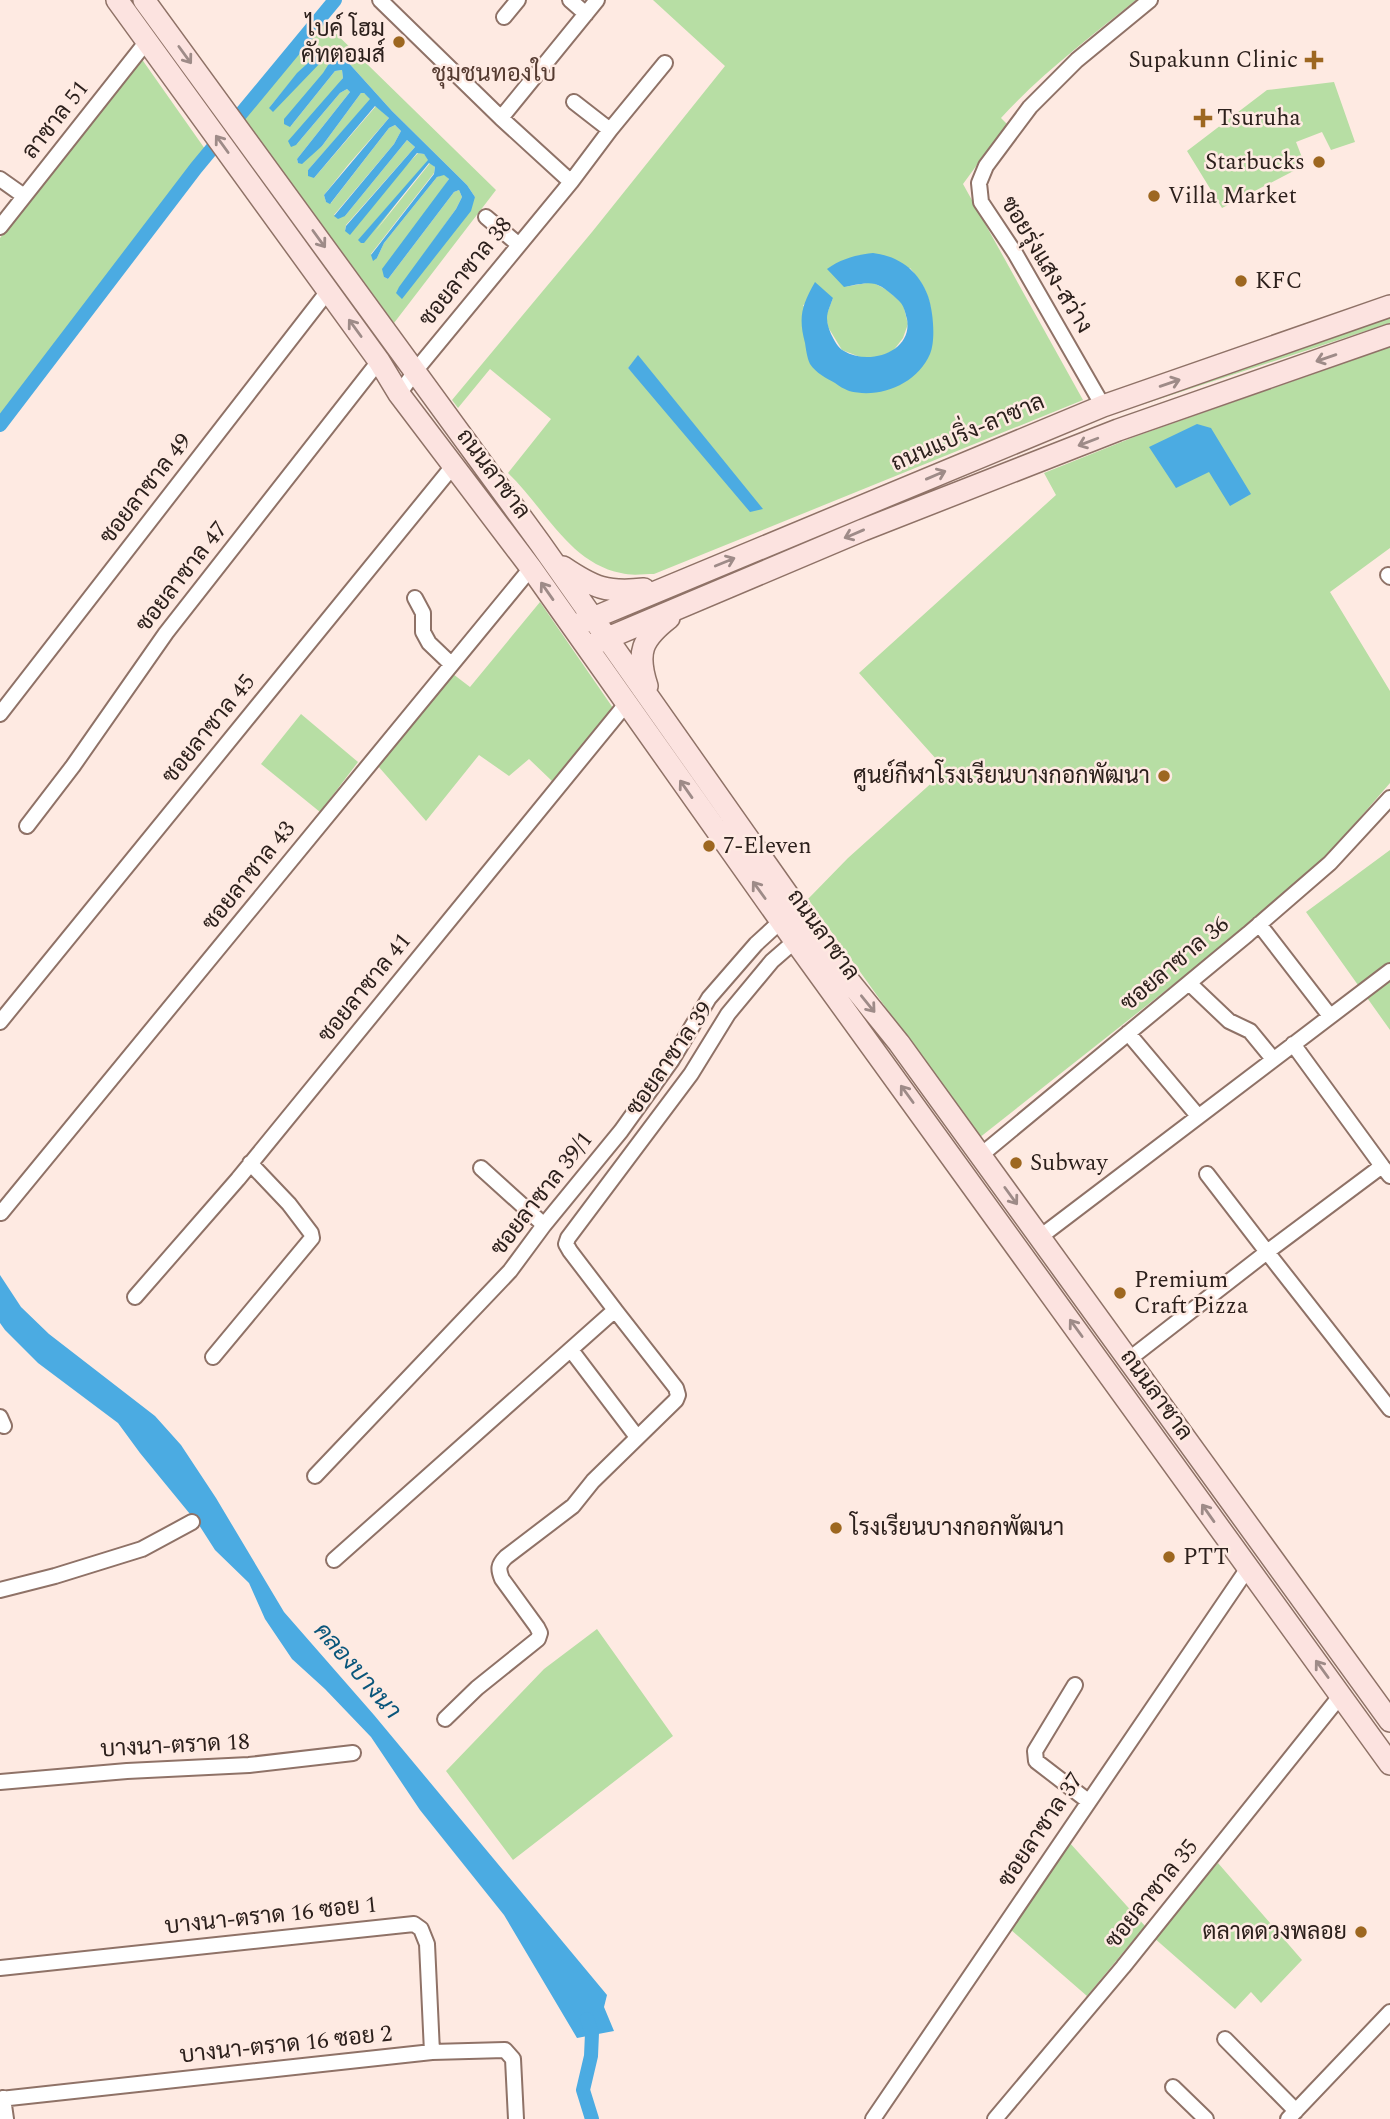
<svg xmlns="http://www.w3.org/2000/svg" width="1390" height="2119" viewBox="0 0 1390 2119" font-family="Spectral,Sarabun,serif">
	<rect width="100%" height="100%" fill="#feeae2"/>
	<path fill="#b7dea4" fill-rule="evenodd" d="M653 0H1136C1089 38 1041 74 1001 118L1007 124 963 184 1083 400 654 574C644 574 631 576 621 573 569 563 544 507 508 473L551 419 490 369 458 408 452 400 592 232 725 66ZM910 268C929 291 931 301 933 331L849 391 803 305 833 298 826 316 828 327 842 350 860 357 877 358 893 351 903 338 908 324 903 304 887 290 872 282 844 287ZM638 356 762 509 628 368Z
		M323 21 496 190 394 323 244 118ZM320 51 346 60 392 111 467 185 475 197 396 293 456 209 462 197 459 190 454 192 388 279 384 277 449 179 444 174 437 177 384 243 377 258 371 254 434 173 435 167 430 163 374 233 429 160 424 154 418 153 345 231 346 225 415 147 407 140 345 216 334 215 394 144 401 131 395 125 389 128 331 203 326 202 324 195 348 165 389 118 376 106 314 178 308 170 371 99 364 93H361L322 146 298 163 297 159 350 92 347 89 340 93 296 145 343 78 342 70 335 71 290 127 330 63 323 60 269 108 297 74Z
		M141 58 205 149 0 417V238Z
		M1334 82 1355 142 1331 150 1322 132 1296 142 1305 165 1222 208 1187 151 1267 90Z
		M1390 313V323L1141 405 1140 402Z
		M1390 347V548L1330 592 1390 691V783L1326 857 1255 920 979 1138 808 899 848 858 946 770 859 673 1056 495 1044 473 1134 437Z
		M540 602 613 708 552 781 529 759 509 776 479 755 426 821 378 766 453 674 470 687Z
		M301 714 358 762 320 812 261 764Z
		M1390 850V1030L1306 912Z
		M597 1629 673 1736 513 1860 446 1771 544 1669Z
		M1069 1842 1145 1926 1087 1996 1010 1929Z
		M1218 1863 1302 1960 1261 2003 1251 1992 1235 2009 1153 1937Z"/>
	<path fill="#4babe2" d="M332 50 346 60 392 111 467 185 475 197 471 211 402 299 396 293 399 287 456 209 462 197 459 190 454 192 388 279 384 277 382 269 449 179 444 175 437 177 384 243 377 258 373 261 371 255 434 174 435 167 429 163 364 243H361L358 240 428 160 424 154 417 153 350 235 345 231 346 226 415 147 407 140 345 216 338 219 334 216 394 144 401 131 395 125 389 128 330 204 326 202 324 195 389 118 375 106 314 178 308 176V170L370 99 364 93H361L322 146 302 164 298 163 297 159 350 92 347 89 340 93 296 145 291 147 288 141 343 78 342 70 335 71 290 127 284 124V119L323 73 330 62 323 60 273 112 269 108 297 73 321 51Z
		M873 253C899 256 919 271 928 296 933 310 936 340 930 354 917 384 880 399 849 391 844 389 839 386 835 383 826 378 816 373 810 364 807 358 806 349 805 343 798 317 802 305 815 282L833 298C831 304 827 312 827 318 827 324 829 329 831 334 834 340 838 348 844 351 869 366 913 352 907 319 905 312 904 305 898 300 875 279 873 282 844 287L827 269C841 259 855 255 873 253Z
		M638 355 763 509 750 512 628 368Z
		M1197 424 1211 428 1251 494 1230 506 1209 472 1176 488 1149 447Z
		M0 1275 21 1307 49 1334 155 1416 181 1445 216 1498 284 1612 374 1715 607 1995 604 2007 614 2031 577 2038 504 1915 420 1810 371 1737 325 1689 292 1659 265 1619 249 1583 215 1550 199 1525 140 1453 118 1423 38 1363 5 1330 0 1323Z"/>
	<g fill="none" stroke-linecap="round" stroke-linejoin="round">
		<path stroke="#4babe2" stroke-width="14" d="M0 425 196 168 335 0
			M587 2019 592 2033 591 2056 583 2090 592 2119"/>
		<g stroke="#8f7267" stroke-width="18">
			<path id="street" d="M380 0 501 118 571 182
				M570 0 586 14
				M504 17 518 0
				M574 102 610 130
				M501 118 597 0
				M0 179 24 196
				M486 217 519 245
				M0 227 147 41
				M399 394 416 370 571 182 610 130 665 63
				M1103 406 1015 253 981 202 979 183 986 166 1030 107 1077 60 1150 0
				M1388 575 1390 577
				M415 598 423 613V632L429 643 451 664
				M0 714 328 291
				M27 826 73 766 166 633 379 361
				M1259 924 1330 1016
				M1189 983 1229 1021 1250 1031 1273 1059
				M0 1022 453 466
				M1128 1033 1198 1116
				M1293 1044 1382 1166
				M981 1155 1248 934 1330 863 1390 798
				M481 1168 544 1225
				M1207 1174 1267 1252 1382 1166 1390 1176
				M1 1213 531 568
				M1040 1237 1390 971
				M135 1297 238 1179 626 704
				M571 1350 637 1437
				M213 1357 312 1238 311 1233 289 1204 250 1163
				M1128 1360 1267 1252 1390 1409
				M0 1417 4 1426
				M315 1476 510 1271 544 1225 621 1131 672 1060 709 998 756 944 781 921
				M334 1560 615 1310 570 1251 566 1244 568 1238 691 1074 728 1014 772 961 795 941
				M0 1590 55 1576 142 1549 192 1522
				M1075 1685 1035 1751 1036 1761 1088 1801
				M445 1719 477 1688 538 1639 540 1633 537 1627 502 1579C498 1569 498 1565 506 1557L573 1506 593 1481 676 1400 678 1395 676 1388 615 1310
				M0 1782 127 1771 249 1765 353 1753
				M0 1968 414 1924 421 1929 427 1944 432 2052
				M1225 2039 1296 2111
				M1173 2087 1206 2119
				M3 2098 6 2119
				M0 2099 432 2052 505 2050 513 2059 516 2119
				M873 2119 1248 1568
				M995 2119 1123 1967 1341 1695
				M1288 2119 1390 2012"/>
		</g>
		<g stroke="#8f7267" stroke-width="24">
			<path id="secondary" d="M117 0 379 361 399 394 531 568 795 941 1390 1764
				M144 0 540 543 845 976 899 1043 1390 1721
				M563 567C594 588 607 593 644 589
				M581 623 1103 406 1390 306
				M596 643 863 530 1118 430 1390 335
				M647 686C636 652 642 639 669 618"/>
		</g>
		<use href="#street" stroke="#fff" stroke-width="14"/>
		<use href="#secondary" stroke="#fce3e0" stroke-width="21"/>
	</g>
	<defs><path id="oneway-shaft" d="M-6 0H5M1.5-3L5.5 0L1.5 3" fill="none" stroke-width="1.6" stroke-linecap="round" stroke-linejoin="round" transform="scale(1.75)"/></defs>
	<g stroke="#9e8b88">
		<use href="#oneway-shaft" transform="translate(185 55) rotate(54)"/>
		<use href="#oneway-shaft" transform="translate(222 144) rotate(-126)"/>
		<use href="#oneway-shaft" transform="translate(319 239) rotate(54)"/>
		<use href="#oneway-shaft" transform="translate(355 328) rotate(-126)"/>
		<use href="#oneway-shaft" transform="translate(1326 358) rotate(161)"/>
		<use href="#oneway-shaft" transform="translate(1170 383) rotate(-19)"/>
		<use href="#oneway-shaft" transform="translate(1088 442) rotate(159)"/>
		<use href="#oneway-shaft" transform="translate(936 475) rotate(-23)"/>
		<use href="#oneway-shaft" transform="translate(854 534) rotate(157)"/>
		<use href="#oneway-shaft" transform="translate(725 562) rotate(-22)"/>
		<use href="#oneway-shaft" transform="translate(547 591) rotate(-125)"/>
		<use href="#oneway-shaft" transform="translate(686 789) rotate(-125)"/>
		<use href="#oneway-shaft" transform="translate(759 890) rotate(-126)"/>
		<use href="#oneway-shaft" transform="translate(868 1004) rotate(51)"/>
		<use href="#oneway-shaft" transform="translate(907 1094) rotate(-126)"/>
		<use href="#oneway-shaft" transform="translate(1011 1196) rotate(54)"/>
		<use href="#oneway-shaft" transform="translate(1076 1328) rotate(-126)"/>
		<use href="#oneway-shaft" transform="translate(1208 1513) rotate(-125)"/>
		<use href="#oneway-shaft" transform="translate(1322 1669) rotate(-126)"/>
	</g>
	<g fill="#9d6720" stroke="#feeae2" stroke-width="2.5">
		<circle cx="399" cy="42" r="7"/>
		<path d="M1310.5 49.5h7v7h7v7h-7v7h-7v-7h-7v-7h7z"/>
		<path d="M1199.5 107.5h7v7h7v7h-7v7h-7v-7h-7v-7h7z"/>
		<circle cx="1319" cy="162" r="7"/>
		<circle cx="1154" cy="196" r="7"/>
		<circle cx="1241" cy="281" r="7"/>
		<circle cx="1164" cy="776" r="7"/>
		<circle cx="709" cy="846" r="7"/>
		<circle cx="1016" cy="1163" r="7"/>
		<circle cx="1120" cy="1293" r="7"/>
		<circle cx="836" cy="1528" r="7"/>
		<circle cx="1169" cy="1557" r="7"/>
		<circle cx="1361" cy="1932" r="7"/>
	</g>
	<g text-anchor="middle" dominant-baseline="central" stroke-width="5" stroke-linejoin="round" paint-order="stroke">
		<g font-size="23" fill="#2c201c" stroke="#feeae2" text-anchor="start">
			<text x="385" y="29" text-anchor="end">ไบค์ โฮม<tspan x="385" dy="26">คัทตอมส์</tspan></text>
			<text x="1298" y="60" text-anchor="end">Supakunn Clinic</text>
			<text x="1217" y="118">Tsuruha</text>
			<text x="1305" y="162" text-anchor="end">Starbucks</text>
			<text x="1168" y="196">Villa Market</text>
			<text x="1255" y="281">KFC</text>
			<text x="1150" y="776" text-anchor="end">ศูนย์กีฬาโรงเรียนบางกอกพัฒนา</text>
			<text x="723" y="846">7-Eleven</text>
			<text x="1030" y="1163">Subway</text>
			<text x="1134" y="1280">Premium<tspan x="1134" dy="26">Craft Pizza</tspan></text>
			<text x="850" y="1528">โรงเรียนบางกอกพัฒนา</text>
			<text x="1183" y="1557">PTT</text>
			<text x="1347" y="1932" text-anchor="end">ตลาดดวงพลอย</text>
		</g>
		<g font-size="23" fill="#2c201c" stroke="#feeae2">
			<text transform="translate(56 120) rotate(-52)">ลาซาล 51</text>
			<text transform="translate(1046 265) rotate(59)">ซอยรุ่งแสง-สว่าง</text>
			<text transform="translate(466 272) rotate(-51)">ซอยลาซาล 38</text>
			<text transform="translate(968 433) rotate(-23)">ถนนแบริ่ง-ลาซาล</text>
			<text transform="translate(493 474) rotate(53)">ถนนลาซาล</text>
			<text transform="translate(146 489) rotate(-52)">ซอยลาซาล 49</text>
			<text transform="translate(182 577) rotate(-52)">ซอยลาซาล 47</text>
			<text transform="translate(209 729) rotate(-51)">ซอยลาซาล 45</text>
			<text transform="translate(249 876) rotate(-51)">ซอยลาซาล 43</text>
			<text transform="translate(823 935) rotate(54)">ถนนลาซาล</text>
			<text transform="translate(1175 964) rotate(-40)">ซอยลาซาล 36</text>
			<text transform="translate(365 988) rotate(-51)">ซอยลาซาล 41</text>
			<text transform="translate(670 1059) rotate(-55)">ซอยลาซาล 39</text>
			<text transform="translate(542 1194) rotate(-52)">ซอยลาซาล 39/1</text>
			<text transform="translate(1156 1395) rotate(54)">ถนนลาซาล</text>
			<text transform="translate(175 1746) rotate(-3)">บางนา-ตราด 18</text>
			<text transform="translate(1041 1830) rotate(-56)">ซอยลาซาล 37</text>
			<text transform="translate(1152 1894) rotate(-51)">ซอยลาซาล 35</text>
			<text transform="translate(271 1916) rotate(-6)">บางนา-ตราด 16 ซอย 1</text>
			<text transform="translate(286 2045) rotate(-6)">บางนา-ตราด 16 ซอย 2</text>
		</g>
		<g font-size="24" fill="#553b31" stroke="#feeae2">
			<text x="494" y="74">ชุมชนทองใบ</text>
		</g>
		<g font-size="24" font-style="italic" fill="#0a567b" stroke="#feeae2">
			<text transform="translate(357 1671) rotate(49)">คลองบางนา</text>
		</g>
	</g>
</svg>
